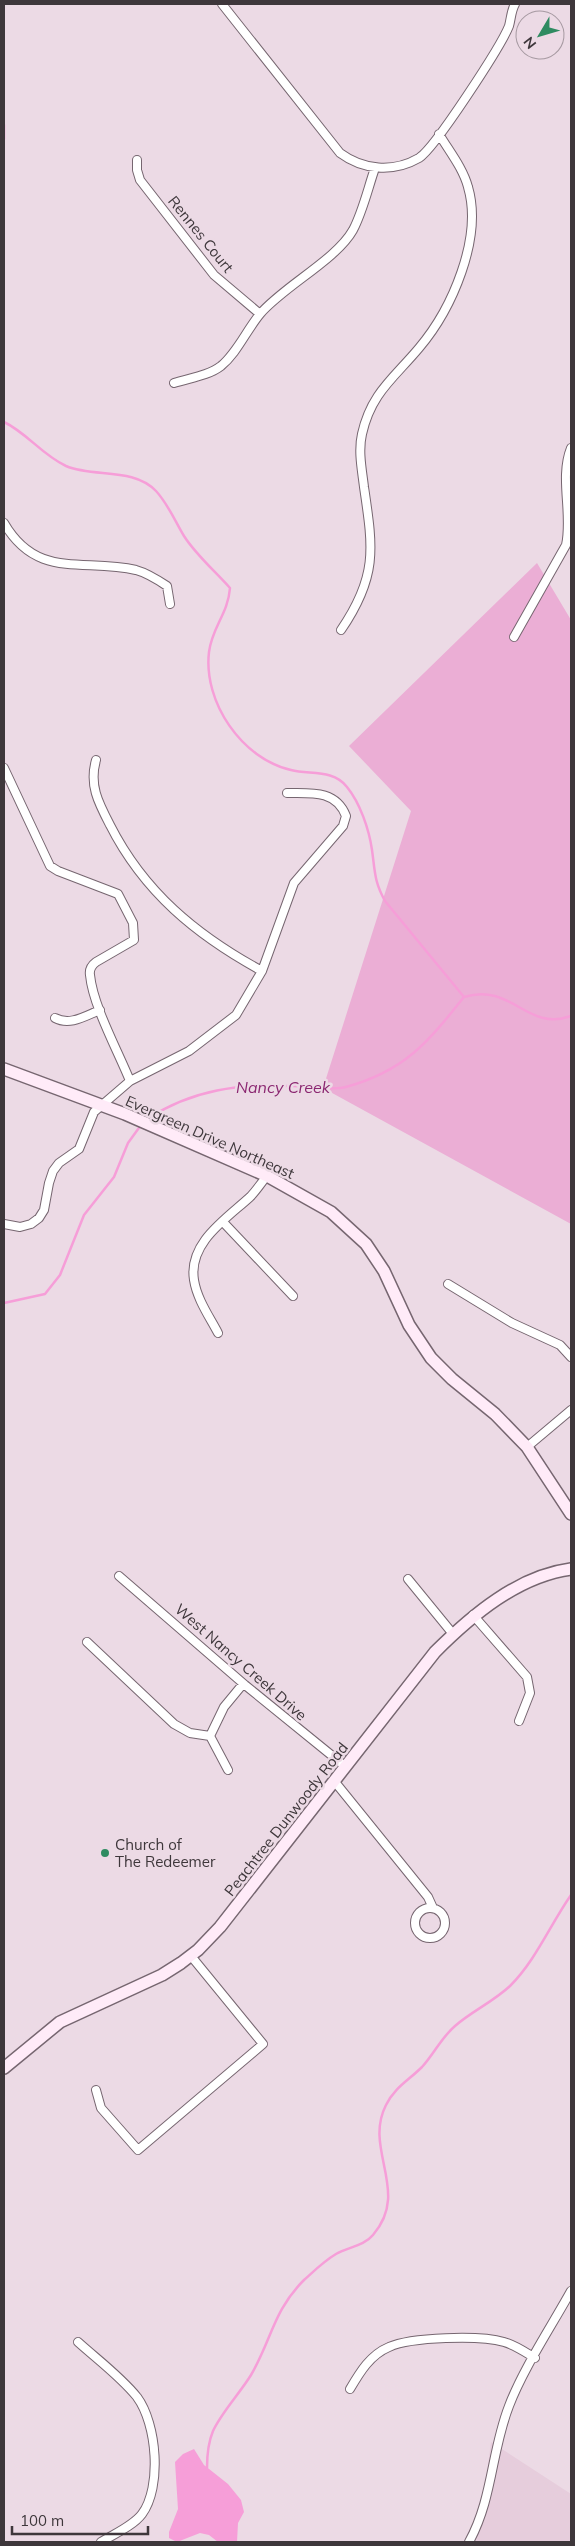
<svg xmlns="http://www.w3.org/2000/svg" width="575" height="2546" viewBox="0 0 575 2546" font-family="Mulish,sans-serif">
	<rect width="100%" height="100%" fill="#ecdae5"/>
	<path fill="#e6cddc" d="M491 2442 571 2494V2542H466L481 2521Z"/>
	<path fill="#ebaed5" d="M537 563 571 620V1224L323 1088 411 811 349 746Z"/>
	<path fill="#f69ed8" d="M194 2449 204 2465 228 2484 241 2500 244 2512 238 2523 237 2542H218L209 2535 200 2533 177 2542 169 2538V2532L178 2509 175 2462 183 2454Z"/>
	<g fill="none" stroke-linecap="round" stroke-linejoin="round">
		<path stroke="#f69ed8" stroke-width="2.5" d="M4 125V139
			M4 422C27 433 42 455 66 466 94 478 133 467 156 491 168 504 175 521 184 536 196 555 215 571 230 588 228 614 212 627 209 652 203 702 242 759 291 770 310 775 333 769 347 787 360 803 369 829 372 850 375 871 374 881 385 901L464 997
			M147 1119C194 1089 238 1084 293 1086 307 1086 333 1091 346 1087 405 1071 428 1042 464 997 512 982 526 1032 571 1016
			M4 1303 45 1294 60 1275 84 1215 114 1177 128 1143 141 1125
			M207 2468C207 2455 208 2443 213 2431 221 2413 240 2393 251 2375 272 2339 273 2311 304 2280 314 2271 324 2261 336 2254 348 2247 364 2246 373 2235 411 2191 363 2150 386 2105 394 2088 409 2080 422 2067 434 2054 441 2038 455 2026 472 2011 493 2002 510 1986 536 1960 550 1925 571 1895"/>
		<g stroke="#766670" stroke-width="10">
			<path id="street" d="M222 4 340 153C363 170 393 173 419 158 435 148 501 46 509 26 511 19 511 11 515 4
				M137 160V170L140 180 214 275 260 314
				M174 383C189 378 208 376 221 366 237 353 246 331 260 314 284 286 336 260 353 230 363 211 368 188 375 168
				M4 523C37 580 83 558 136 570 147 573 158 580 167 586L170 604
				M341 630C378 576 373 548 364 487 362 470 358 451 362 434 371 393 394 378 419 348 452 309 483 238 468 187 463 168 449 151 439 134
				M514 637 566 545C573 514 559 478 571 448
				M96 760C89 785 98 802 110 825 144 892 196 935 262 971
				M4 768 50 866 58 871 118 894 133 923 134 940 96 962C92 965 89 969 90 975 93 1006 118 1051 130 1081
				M55 1018C70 1026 85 1016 100 1010
				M223 1222 293 1296
				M4 1224 20 1227 31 1224 39 1218 44 1210 49 1183 53 1171 59 1163 79 1149 94 1112 130 1081 189 1051 236 1015 262 971 294 883 343 826 346 816C336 790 311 793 287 793
				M448 1284 512 1323 560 1345 571 1357
				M218 1333C209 1316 197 1299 194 1280 188 1243 226 1219 250 1197 256 1191 261 1183 267 1176
				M527 1447 571 1410
				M119 1576 245 1685 346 1767
				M408 1579 453 1634
				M473 1615 527 1677 530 1693 519 1721
				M87 1642 174 1724 190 1733 210 1736
				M210 1736 224 1707 243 1684
				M210 1736 228 1770
				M335 1782 428 1897 433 1908
				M415 1923a15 15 0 1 1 30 0a15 15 0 1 1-30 0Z
				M96 2090 101 2108 138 2150 263 2044 191 1956
				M78 2342C98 2360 121 2377 137 2397 157 2424 162 2487 142 2514 133 2526 114 2534 101 2542
				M350 2389C360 2372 370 2355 389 2347 411 2337 480 2335 504 2342 515 2345 525 2352 535 2358
				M469 2542C493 2498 491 2452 509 2406 523 2369 551 2327 571 2291"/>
		</g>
		<g stroke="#766670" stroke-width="14">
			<path id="secondary" d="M4 1069 125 1114 267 1176 331 1212 366 1244 384 1271 409 1325 431 1358 452 1379 495 1414 527 1447 571 1514
				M4 2068 60 2022 162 1975 181 1963 198 1950 220 1927 435 1652C472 1615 518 1576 571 1569"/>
		</g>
		<use href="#street" stroke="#fff" stroke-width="8"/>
		<use href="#secondary" stroke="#ffebf8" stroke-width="11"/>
	</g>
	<circle fill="#2f8b61" stroke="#ecdae5" stroke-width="2" cx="105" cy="1853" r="5"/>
	<g text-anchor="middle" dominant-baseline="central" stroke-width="5" stroke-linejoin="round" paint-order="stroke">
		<g font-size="15" fill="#3e373b" stroke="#ecdae5">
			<text transform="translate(201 234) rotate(51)">Rennes Court</text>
			<text transform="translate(210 1137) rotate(24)">Evergreen Drive Northeast</text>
			<text transform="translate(241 1662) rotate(41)">West Nancy Creek Drive</text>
			<text transform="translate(286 1819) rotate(-52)">Peachtree Dunwoody Road</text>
		</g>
		<g font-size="15" fill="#3e373b" stroke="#ecdae5" text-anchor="start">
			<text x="115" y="1844">Church of<tspan x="115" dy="17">The Redeemer</tspan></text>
		</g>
		<g font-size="16" font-style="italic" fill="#8b2771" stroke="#ecdae5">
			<text x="283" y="1087">Nancy Creek</text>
		</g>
	</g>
	<rect width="575" height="2546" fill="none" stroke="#3e373b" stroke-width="10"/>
	<g transform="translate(540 35) rotate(232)"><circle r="24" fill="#ecdae5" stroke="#a699a1"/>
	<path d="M0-4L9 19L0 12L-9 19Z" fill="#2f8b61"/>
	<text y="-8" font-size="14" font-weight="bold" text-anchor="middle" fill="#3e373b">N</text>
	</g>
	<path d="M12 2526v8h136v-8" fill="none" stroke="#3e373b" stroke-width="2.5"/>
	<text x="20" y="2526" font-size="15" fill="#3e373b" stroke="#ecdae5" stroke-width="4" paint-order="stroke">100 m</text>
</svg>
